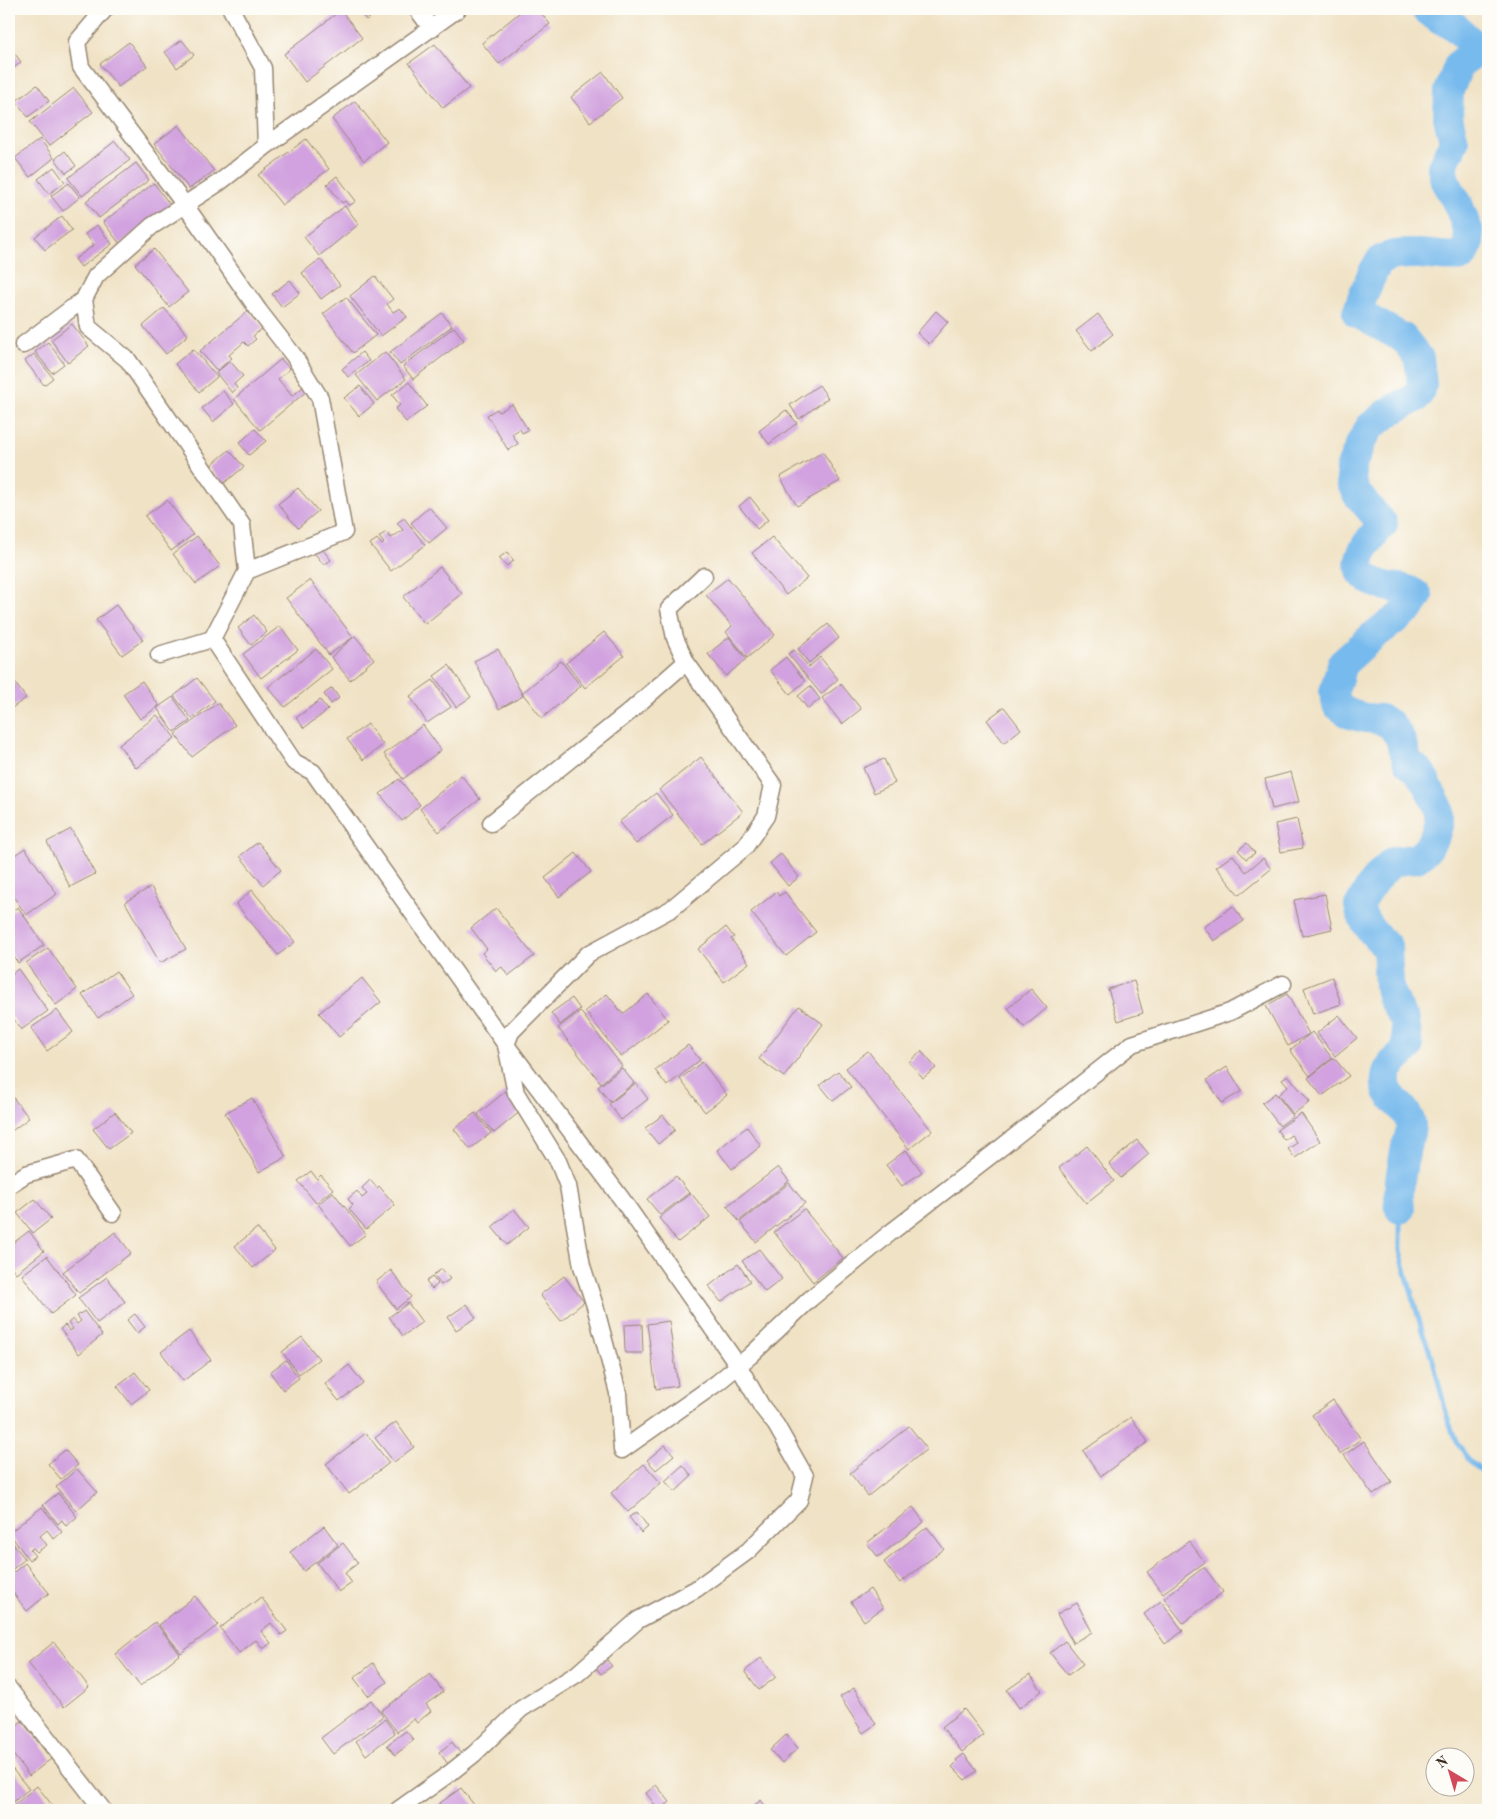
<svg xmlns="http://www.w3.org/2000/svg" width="1497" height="1819" viewBox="0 0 1497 1819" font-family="'Old Standard TT',serif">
	<rect width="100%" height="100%" fill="#fdfcf7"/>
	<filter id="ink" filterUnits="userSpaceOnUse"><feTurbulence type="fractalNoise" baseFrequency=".02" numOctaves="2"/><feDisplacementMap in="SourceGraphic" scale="10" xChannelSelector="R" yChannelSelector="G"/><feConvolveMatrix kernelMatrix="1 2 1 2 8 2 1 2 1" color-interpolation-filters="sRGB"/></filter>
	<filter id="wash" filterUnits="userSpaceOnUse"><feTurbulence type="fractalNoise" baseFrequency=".0096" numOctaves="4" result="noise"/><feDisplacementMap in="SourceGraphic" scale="20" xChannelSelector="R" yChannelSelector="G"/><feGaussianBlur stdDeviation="1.12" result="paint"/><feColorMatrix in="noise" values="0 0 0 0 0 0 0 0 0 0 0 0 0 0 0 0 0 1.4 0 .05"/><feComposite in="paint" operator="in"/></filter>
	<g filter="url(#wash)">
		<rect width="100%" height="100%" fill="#f0e2c5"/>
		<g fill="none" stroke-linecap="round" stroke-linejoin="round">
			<path stroke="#77baed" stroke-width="5" d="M1400 1209V1251L1423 1334 1433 1360 1447 1417 1456 1441 1469 1461 1488 1476"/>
			<path stroke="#77baed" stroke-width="30" d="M1400 1209C1397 1187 1402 1168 1406 1147 1408 1141 1411 1131 1411 1125 1409 1106 1383 1098 1386 1079 1387 1065 1399 1057 1408 1048L1405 1021 1392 999 1389 987 1387 946C1373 935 1363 923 1359 906L1373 882 1392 862 1417 858 1428 848 1435 835 1439 822V808L1421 773 1408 762 1399 736 1391 725 1380 719 1365 718 1350 714 1337 705 1334 692 1342 664 1373 636 1410 609 1418 596C1403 585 1398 590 1382 585 1340 573 1366 543 1383 524L1357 494 1351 481V467L1362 440 1370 427 1391 411 1417 397 1422 385 1419 358 1403 338 1357 313C1360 303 1374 265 1381 260 1392 253 1407 254 1420 254 1435 255 1447 258 1463 256L1469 243 1468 230 1458 204 1445 181 1442 167 1454 142 1448 117 1449 91 1459 64 1470 56 1472 43 1453 25 1440 20 1426 9"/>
		</g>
		<g id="blocks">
			<path fill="#d1a2df" d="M357 9H380L366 20Z
				M524 9H538L550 24 499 64 482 43Z
				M341 10 362 38 305 82 284 54Z
				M182 40 194 55 177 68 165 52Z
				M129 42 147 66 118 87 100 64Z
				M435 44 469 88 443 108 409 63Z
				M9 46 21 62 9 72Z
				M603 72 622 98 590 122 571 97Z
				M37 85 49 101 28 117 16 101Z
				M74 88 93 112 49 146 30 122Z
				M355 101 387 142 364 161 332 119Z
				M179 125 214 171 189 189 154 144Z
				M40 139 54 158 30 177 15 158Z
				M306 139 329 169 282 205 258 175Z
				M115 141 130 160 82 196 68 178Z
				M65 151 76 166 66 173 55 159Z
				M136 163 149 180 99 218 86 201Z
				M54 167 65 182 49 194 38 179Z
				M337 176 356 201 349 206 345 201 342 203 327 184Z
				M69 183 80 197 63 211 51 196Z
				M154 183 170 205 120 244 103 222Z
				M345 206 359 224 319 256 304 237Z
				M62 216 72 230 45 250 35 237Z
				M97 225 112 244 81 267 75 259 94 245 85 234Z
				M154 249 188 292 169 307 135 264Z
				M320 259 340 285 321 299 302 273Z
				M375 276 393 299 387 304 393 312 400 308 407 317 381 336 350 296Z
				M290 280 300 293 282 307 272 294Z
				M346 297 376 335 353 353 323 314Z
				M164 308 188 335 166 354 143 326Z
				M248 311 263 328 253 336 256 339 248 346 244 342 229 355 232 358 217 371 200 351Z
				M936 311 948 322 929 344 917 333Z
				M442 313 452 326 400 365 390 352Z
				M1098 314 1113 334 1092 351 1076 331Z
				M72 324 89 346 68 363 51 340Z
				M454 327 464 340 413 379 403 366Z
				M48 342 64 364 52 373 35 352Z
				M193 349 217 377 199 392 175 364Z
				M362 352 369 361 348 377 342 369Z
				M385 352 406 379 377 401 356 375Z
				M34 354 53 378 44 385 25 361Z
				M281 359 290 369 278 379 292 396 304 386 308 390 260 430 234 399Z
				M230 361 243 376 234 384 237 388 232 393 216 373Z
				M409 382 427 406 406 422 395 409 400 405 392 395Z
				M819 385 828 398 799 419 790 405Z
				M360 386 374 404 359 416 344 398Z
				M223 391 234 404 213 422 202 408Z
				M512 404 528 430 522 433 520 429 512 434 518 444 508 450 487 415 497 409 499 412Z
				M786 410 797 423 769 444 759 431Z
				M255 429 266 441 249 455 239 443Z
				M229 450 244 467 223 484 209 467Z
				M823 452 840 481 797 506 780 477Z
				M298 488 318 511 298 528 278 504Z
				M750 497 768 520 757 529 739 506Z
				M167 500 193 535 171 551 145 516Z
				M429 507 447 528 429 543 411 523Z
				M404 518 425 545 391 571 370 544 377 539 382 545 384 543 379 537 386 532 391 538 403 530 397 523Z
				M197 536 220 566 196 584 173 554Z
				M772 537 807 578 786 595 752 553Z
				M318 544 331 560 324 565 311 549Z
				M507 552 514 561 506 566 499 558Z
				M440 567 462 594 425 624 403 597Z
				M728 578 775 635 747 658 726 632 732 626 706 595Z
				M310 580 353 637 329 655 286 598Z
				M116 605 143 640 122 655 96 620Z
				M254 615 267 632 251 645 238 628Z
				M828 624 839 638 809 663 798 649Z
				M280 626 298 650 261 678 243 654Z
				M604 632 624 656 585 688 566 663Z
				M355 636 374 659 350 680 331 657Z
				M729 637 746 659 726 676 708 654Z
				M316 649 332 669 285 707 268 687Z
				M498 649 523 696 499 709 474 661Z
				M794 650 809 667 820 657 838 679 821 694 788 654Z
				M786 657 805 681 790 694 770 670Z
				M561 661 581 686 542 718 522 693Z
				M449 665 471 697 456 707 434 676Z
				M9 675 26 698 9 710Z
				M197 678 215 701 192 719 174 696Z
				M433 680 451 707 427 723 410 696Z
				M142 681 159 706 140 719 123 694Z
				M841 684 861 709 842 724 822 698Z
				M810 686 820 699 808 709 798 696Z
				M332 688 339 698 331 704 324 694Z
				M173 697 190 721 174 732 157 708Z
				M320 700 328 710 304 728 296 718Z
				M218 703 235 725 192 757 175 734Z
				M1004 707 1021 729 1004 743 987 720Z
				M157 715 175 738 136 768 119 745Z
				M368 724 383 745 363 760 347 739Z
				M423 725 441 750 403 779 384 754Z
				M701 757 743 812 702 844 659 790Z
				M884 759 895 783 874 793 863 768Z
				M1291 772 1299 802 1272 809 1265 779Z
				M461 775 480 799 439 832 420 809Z
				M399 779 420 805 402 821 380 794Z
				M656 793 673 815 636 844 619 822Z
				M1297 819 1303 848 1281 852 1275 824Z
				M71 829 95 874 70 887 47 842Z
				M258 842 281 870 263 885 240 856Z
				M1247 843 1255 853 1246 859 1238 850Z
				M25 848 57 894 26 915 9 890V859Z
				M576 853 591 872 559 897 545 878Z
				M781 854 799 877 788 886 770 863Z
				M1233 855 1246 872 1263 858 1271 869 1239 895 1216 867Z
				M151 887 186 949 160 963 125 902Z
				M252 890 295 942 278 955 236 904Z
				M776 892 779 896 785 892 816 932 786 956 751 912Z
				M1325 894 1332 929 1302 936 1294 900Z
				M1233 906 1244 921 1214 941 1204 927Z
				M18 907 44 945 18 963 9 950V913Z
				M496 908 534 956 508 976 502 967 496 971 482 953 487 949 471 928Z
				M726 927 734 937 731 939 749 963 724 982 698 949Z
				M48 948 77 989 56 1005 26 963Z
				M18 969 48 1011 21 1030 9 1012V976Z
				M116 971 132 994 98 1018 82 995Z
				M1332 977 1341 1004 1313 1014 1304 988Z
				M362 978 381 1002 339 1037 319 1013Z
				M1134 981 1143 1013 1118 1021 1108 989Z
				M1031 989 1047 1008 1024 1027 1008 1008Z
				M607 994 623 1014 648 994 668 1020 621 1057 585 1011Z
				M1287 994 1309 1034 1288 1046 1266 1006Z
				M572 998 580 1009 560 1025 551 1013Z
				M799 1006 823 1024 784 1077 759 1059Z
				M57 1010 73 1032 47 1051 31 1028Z
				M580 1011 622 1066 601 1083 558 1028Z
				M1339 1015 1357 1038 1335 1056 1317 1033Z
				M1312 1032 1332 1058 1310 1076 1290 1050Z
				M688 1045 700 1060 667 1086 655 1070Z
				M868 1051 932 1131 909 1149 846 1068Z
				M921 1051 936 1068 923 1078 909 1062Z
				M1334 1058 1349 1076 1322 1096 1308 1078Z
				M702 1062 727 1095 705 1112 680 1079Z
				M1227 1067 1242 1091 1222 1103 1207 1080Z
				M622 1068 634 1083 610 1102 598 1087Z
				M838 1071 851 1087 833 1101 820 1085Z
				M1288 1075 1310 1102 1293 1114 1278 1095 1288 1086 1282 1079Z
				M636 1083 648 1099 621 1120 609 1104Z
				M507 1090 522 1110 494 1133 478 1114Z
				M1275 1093 1293 1116 1280 1126 1262 1103Z
				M11 1095 29 1118 9 1133V1096Z
				M252 1098 286 1157 259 1172 225 1113Z
				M115 1112 131 1133 109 1149 93 1129Z
				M475 1113 491 1133 470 1149 454 1129Z
				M1301 1113 1320 1141 1295 1158 1288 1149 1297 1143 1291 1135 1284 1140 1277 1130Z
				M663 1115 675 1130 658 1144 645 1128Z
				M747 1127 761 1146 732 1169 717 1150Z
				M1137 1140 1149 1154 1121 1178 1109 1164Z
				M1087 1146 1114 1181 1086 1203 1059 1168Z
				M906 1150 922 1172 902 1186 886 1165Z
				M778 1167 789 1181 739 1221 727 1206Z
				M311 1171 317 1179 321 1175 333 1189 316 1203 298 1181Z
				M676 1176 689 1193 660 1215 647 1199Z
				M370 1180 377 1188 379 1186 395 1205 366 1229 349 1209 353 1205 348 1199 357 1191 362 1198 367 1194 362 1188Z
				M789 1183 805 1203 756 1242 740 1222Z
				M333 1192 366 1234 350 1246 318 1204Z
				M691 1193 710 1217 678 1242 659 1218Z
				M35 1199 51 1219 33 1233 17 1213Z
				M514 1209 529 1227 507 1245 492 1227Z
				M804 1209 843 1258 813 1282 774 1232Z
				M257 1228 275 1250 253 1268 235 1246Z
				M29 1231 44 1251 16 1273 9 1264V1246Z
				M115 1232 131 1253 79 1293 63 1272Z
				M759 1249 782 1279 765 1292 742 1261Z
				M47 1256 76 1295 51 1314 22 1275Z
				M738 1264 750 1281 721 1302 709 1286Z
				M442 1269 450 1279 441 1285 433 1275Z
				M391 1270 411 1297 396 1309 376 1282Z
				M564 1276 584 1302 561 1321 540 1295Z
				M107 1277 125 1302 97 1323 78 1298Z
				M432 1277 438 1284 432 1289 426 1282Z
				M408 1303 422 1322 403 1336 389 1317Z
				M467 1304 476 1318 456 1330 448 1317Z
				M84 1311 102 1335 79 1354 60 1329 65 1325 70 1331 73 1329 68 1323 73 1319 77 1324 81 1321 77 1316Z
				M135 1314 145 1327 137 1333 127 1320Z
				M669 1321 678 1386 656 1389 647 1324Z
				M642 1324 643 1353H625L624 1325Z
				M189 1331 211 1360 183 1381 161 1352Z
				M302 1337 319 1359 299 1374 282 1352Z
				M286 1360 299 1378 283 1390 270 1372Z
				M349 1365 363 1383 339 1401 325 1384Z
				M135 1372 149 1390 131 1404 117 1386Z
				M1333 1400 1361 1439 1340 1454 1312 1415Z
				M1131 1417 1148 1442 1101 1476 1083 1451Z
				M396 1422 414 1447 394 1462 375 1438Z
				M909 1426 927 1449 868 1496 850 1473Z
				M366 1433 389 1463 349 1494 326 1464Z
				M1364 1441 1392 1482 1373 1495 1344 1455Z
				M665 1445 674 1455 656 1470 647 1460Z
				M65 1450 78 1465 61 1479 48 1464Z
				M644 1464 661 1483 628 1512 611 1493Z
				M683 1465 692 1476 675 1492 665 1481Z
				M77 1469 97 1492 76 1511 56 1487Z
				M58 1493 77 1517 66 1526 62 1520 58 1524 43 1505Z
				M42 1507 62 1532 54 1539 47 1530 40 1536 47 1545 37 1552 33 1548 30 1550 35 1556 29 1560 9 1533Z
				M913 1507 924 1522 878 1557 867 1543Z
				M637 1512 648 1527 641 1533 629 1517Z
				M324 1526 338 1545 304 1571 290 1552Z
				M927 1527 944 1549 900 1583 884 1562Z
				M9 1538 25 1559 9 1572Z
				M1189 1541 1205 1562 1163 1593 1147 1572Z
				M343 1543 358 1563 345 1573 352 1583 339 1592 317 1563Z
				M25 1563 49 1593 27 1611 9 1588V1576Z
				M1204 1567 1223 1592 1183 1623 1164 1598Z
				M870 1589 883 1608 864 1621 851 1602Z
				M195 1596 218 1625 181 1653 159 1625Z
				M261 1597 287 1631 281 1635 271 1623 261 1631 271 1643 263 1649 256 1640 239 1653 220 1628Z
				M1161 1601 1183 1631 1165 1644 1144 1614Z
				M1077 1603 1092 1632 1073 1643 1057 1614Z
				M155 1622 180 1654 140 1686 115 1654Z
				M1065 1641 1083 1664 1068 1675 1050 1653Z
				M54 1642 89 1687 64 1707 28 1663Z
				M761 1658 776 1677 759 1690 745 1671Z
				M606 1659 612 1666 601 1674 596 1668Z
				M373 1663 387 1682 368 1696 354 1678Z
				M430 1674 443 1692 426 1704 431 1711 417 1723 414 1719 397 1732 381 1711Z
				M1030 1674 1042 1691 1019 1708 1007 1690Z
				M854 1688 876 1724 863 1733 840 1697Z
				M371 1700 383 1716 333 1754 321 1738Z
				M964 1709 984 1735 962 1752 942 1727Z
				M385 1719 395 1733 366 1755 356 1741Z
				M22 1721 51 1759 29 1776 9 1749V1731Z
				M406 1731 414 1740 395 1755 387 1745Z
				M786 1735 798 1748 782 1763 770 1750Z
				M452 1742 461 1754 448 1764 439 1752Z
				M964 1754 977 1771 965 1780 952 1767 957 1762 956 1760Z
				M9 1765 29 1789 10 1805 9 1804Z
				M656 1785 670 1802 659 1810 646 1793Z
				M37 1786 56 1810H18L14 1805Z
				M461 1788 478 1810H439L436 1806Z
				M761 1800 768 1810H748Z"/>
		</g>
	</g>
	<g filter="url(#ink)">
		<use href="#blocks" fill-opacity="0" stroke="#968672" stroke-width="1"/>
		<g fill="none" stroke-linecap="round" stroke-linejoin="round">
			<g stroke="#968672" stroke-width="19">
				<path id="street" d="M105 9 77 42 81 67 185 205 259 311 294 356 320 398 344 532 247 571 212 639 159 655
					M231 9 263 68 266 146
					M417 9 432 29
					M23 345 84 299
					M247 571 242 525 128 360 88 327 84 299 96 276 152 226 220 182 266 146 458 9
					M212 639 294 762 313 772 506 1045 621 1198 738 1365 762 1407 776 1425 805 1476 799 1500 748 1551 696 1589 638 1620 577 1674 521 1709 474 1754 450 1773 398 1810
					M491 823 628 713 686 662
					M9 1185 26 1174 76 1160 113 1213
					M622 1450 618 1393 595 1306 582 1266 568 1186 558 1161 516 1093 506 1045 511 1032 588 954 671 909 745 847 766 816 773 785 686 662 675 638 669 609 704 576
					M622 1450 717 1383 750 1356 810 1299 890 1233 998 1150 1132 1044 1230 1012 1283 984
					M9 1689 103 1810"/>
			</g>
			<use href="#street" stroke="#fff" stroke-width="16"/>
		</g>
	</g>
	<rect width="1497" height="1819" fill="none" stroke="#fdfcf7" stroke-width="30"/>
	<g transform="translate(1450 1772) rotate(322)"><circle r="24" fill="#fdfcf7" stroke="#afa8a0"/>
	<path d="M0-4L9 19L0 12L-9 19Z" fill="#d1495b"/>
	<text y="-8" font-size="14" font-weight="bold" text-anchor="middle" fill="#3b2a1e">N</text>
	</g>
</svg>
